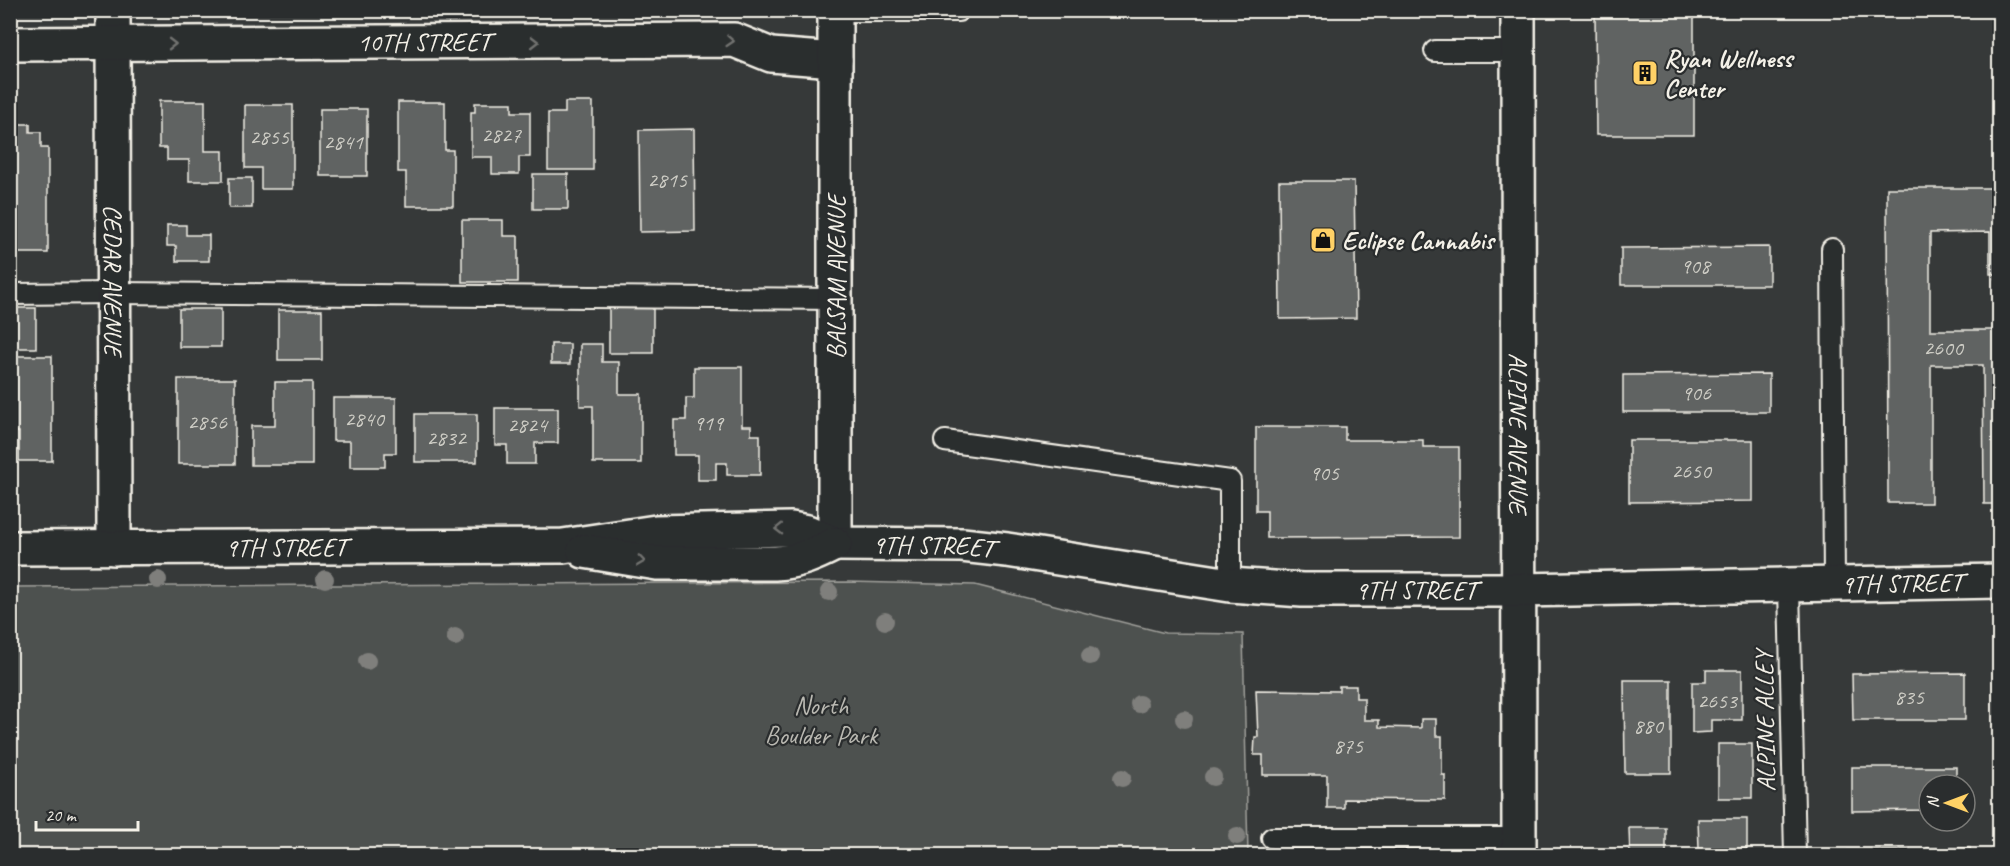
<svg xmlns="http://www.w3.org/2000/svg" width="2010" height="866" viewBox="0 0 2010 866" font-family="Caveat,sans-serif">
	<rect width="100%" height="100%" fill="#363939"/>
	<filter id="ink" filterUnits="userSpaceOnUse"><feTurbulence type="fractalNoise" baseFrequency=".0167" numOctaves="2"/><feDisplacementMap in="SourceGraphic" scale="12" xChannelSelector="R" yChannelSelector="G"/><feConvolveMatrix kernelMatrix="1 2 1 2 8 2 1 2 1" color-interpolation-filters="sRGB"/></filter>
	<g filter="url(#ink)">
		<path fill="#4e514f" stroke="#a1a19c" stroke-width="1.5" d="M850 582 975 585 1165 633 1243 634 1248 855H11V587Z"/>
		<path fill="#616362" stroke="#f4f1e8" stroke-width="1.5" d="M1595 10H1694V135H1596Z
			M159 101H205V151H223V181H189V160H167V148H159Z
			M398 102H445V150H453V206H406V172H398Z
			M565 102H593V170H548V113H565Z
			M475 103H512V112H530V157H519V174H492V157H471V112H475Z
			M245 105H293V189H261V168H245Z
			M320 109H367V176H320Z
			M10 124H30V132H41V148H48V253H10Z
			M694 129 695 231 640 232 639 130Z
			M533 174H568V209H533Z
			M229 178H252V208H229Z
			M1279 181H1354L1356 318 1280 319Z
			M1887 188H2000V297H1997L1996 274H1990V232L1930 233V330H2000V504H1984L1983 365H1931V503H1888Z
			M462 220H503V236H518V282H462Z
			M167 225H186V235H209V261H176V246H167Z
			M1769 247V285H1621V248Z
			M609 306H653V353H609Z
			M10 308H36V348H10Z
			M179 309H221V347H179Z
			M278 310H322V360H278Z
			M551 344H570V364H551Z
			M580 344H602V362H619V394H641V463H593V406H580Z
			M10 356H52V461H19V432H10Z
			M694 367H742V426H751V435H760V475H727V463H716V480H698V455H674V420H686V398H694Z
			M1769 374V412H1623V375Z
			M178 379H235V464H178Z
			M275 382H312V465H251V426H275Z
			M333 398H396V453H385V467H350V441H333Z
			M495 408H558V443H535V464H507V445H495Z
			M415 414H477V462H415Z
			M1256 427H1345V440H1423V447H1459V537L1267 538V511H1256Z
			M1629 440H1753V501L1629 502Z
			M1706 670H1742V720H1711V732L1692 733V682H1706Z
			M1965 673V720H1853L1852 674Z
			M1624 680H1671V773H1625Z
			M1339 686H1356V698H1364V720H1379V727L1421 728V719H1436V736H1442V775H1445V800L1344 799V808H1327V775H1263V755H1254L1255 737H1258L1256 690 1339 691Z
			M1718 744H1752V798H1718Z
			M1852 767H1956V785H1929V810L1852 811Z
			M1698 819H1747V849H1699Z
			M1629 828H1666V856H1630Z
			M1927 848H1970L1971 856H1927Z
			M1848 850H1910V856H1848Z"/>
		<g fill="none" stroke-linecap="round" stroke-linejoin="round">
			<g stroke="#f4f1e8" stroke-width="24">
				<path id="service" d="M835 11H958
					M1435 51H1518
					M1832 249 1834 585
					M10 294 113 293 836 299
					M945 441 1230 481V585
					M1789 586 1795 856
					M1272 838H1519"/>
			</g>
			<g stroke="#f4f1e8" stroke-width="38">
				<g id="minor">
					<path id="s1" d="M113 10 114 548"/>
					<path id="s2" d="M1518 10 1519 856"/>
					<path id="s3" d="M10 44 734 40 771 55 835 60"/>
				</g>
			</g>
			<g stroke="#f4f1e8" stroke-width="38">
				<g id="tertiary">
					<path d="M835 10V544"/>
					<path id="s4" d="M10 548 563 546 656 532 791 529 807 532 835 544 962 545 1007 550 1230 585 1302 590H1519L2000 581"/>
					<path d="M584 551 657 563H775C798 562 815 554 835 544"/>
				</g>
			</g>
			<use href="#service" stroke="#2a2d2e" stroke-width="20"/>
			<use href="#minor" stroke="#2a2d2e" stroke-width="33"/>
			<use href="#tertiary" stroke="#2a2d2e" stroke-width="33"/>
		</g>
		<g fill="#7f7f7c">
			<circle cx="325" cy="579" r="9"/>
			<circle cx="158" cy="580" r="9"/>
			<circle cx="829" cy="592" r="9"/>
			<circle cx="885" cy="621" r="9"/>
			<circle cx="455" cy="637" r="9"/>
			<circle cx="1090" cy="656" r="9"/>
			<circle cx="367" cy="661" r="9"/>
			<circle cx="1139" cy="704" r="9"/>
			<circle cx="1184" cy="719" r="9"/>
			<circle cx="1213" cy="777" r="9"/>
			<circle cx="1122" cy="778" r="9"/>
			<circle cx="1237" cy="836" r="9"/>
		</g>
		<defs><path id="oneway-chevron" d="M-2-3.5L2.5 0L-2 3.5" fill="none" stroke-width="1.6" stroke-linecap="round" stroke-linejoin="round" transform="scale(1.5)"/></defs>
		<g stroke="#71726f">
			<use href="#oneway-chevron" transform="translate(730 41) rotate(4)"/>
			<use href="#oneway-chevron" transform="translate(535 42)"/>
			<use href="#oneway-chevron" transform="translate(172 44)"/>
			<use href="#oneway-chevron" transform="translate(779 529) rotate(179)"/>
			<use href="#oneway-chevron" transform="translate(641 561) rotate(8)"/>
		</g>
	</g>
	<defs>
		<g id="building-square" transform="scale(1.35)"><rect x="-9" y="-9" width="18" height="18" rx="4" fill="#ffd166" stroke="#2a2d2e"/><path d="M-4-6H4V6H1V3H-1V6H-4ZM-2.5-4.3h1.7v1.8h-1.7ZM.8-4.3h1.7v1.8H.8ZM-2.5-1h1.7V.8h-1.7ZM.8-1h1.7V.8H.8Z" fill="#111"/></g>
		<g id="shop-square" transform="scale(1.35)"><rect x="-9" y="-9" width="18" height="18" rx="4" fill="#ffd166" stroke="#2a2d2e"/><path d="M-5-2.5h2.3a2.7 3.5 0 0 1 5.4 0H5L5.5 6h-11ZM-1.5-2.5h3a1.5 2.3 0 0 0-3 0Z" fill="#111"/></g>
	</defs>
	<g fill-rule="evenodd">
		<use href="#building-square" x="1645" y="73"/>
		<use href="#shop-square" x="1323" y="240"/>
	</g>
	<g text-anchor="middle" dominant-baseline="central" stroke-width="4.5" stroke-linejoin="round" paint-order="stroke">
		<g font-size="22" fill="#cfcec6">
			<text x="501" y="135">2827</text>
			<text x="269" y="137">2855</text>
			<text x="343" y="142">2841</text>
			<text x="667" y="180">2815</text>
			<text x="1695" y="266">908</text>
			<text x="1943" y="348">2600</text>
			<text x="1696" y="393">906</text>
			<text x="364" y="419">2840</text>
			<text x="207" y="422">2856</text>
			<text x="708" y="423">919</text>
			<text x="527" y="425">2824</text>
			<text x="446" y="438">2832</text>
			<text x="1691" y="471">2650</text>
			<text x="1324" y="473">905</text>
			<text x="1909" y="697">835</text>
			<text x="1717" y="701">2653</text>
			<text x="1648" y="726">880</text>
			<text x="1348" y="746">875</text>
		</g>
		<g font-size="26" fill="#f4f1e8" stroke="#2a2d2e">
			<text stroke="none"><textPath href="#s3" startOffset="414">10TH STREET</textPath></text>
			<text transform="translate(836 277) rotate(-90)">BALSAM AVENUE</text>
			<text stroke="none"><textPath href="#s1" startOffset="270">CEDAR AVENUE</textPath></text>
			<text stroke="none"><textPath href="#s2" startOffset="423">ALPINE AVENUE</textPath></text>
			<text stroke="none"><textPath href="#s4" startOffset="927">9TH STREET</textPath></text>
			<text stroke="none"><textPath href="#s4" startOffset="276">9TH STREET</textPath></text>
			<text stroke="none"><textPath href="#s4" startOffset="1899">9TH STREET</textPath></text>
			<text stroke="none"><textPath href="#s4" startOffset="1413">9TH STREET</textPath></text>
			<text transform="translate(1765 721) rotate(-91)">ALPINE ALLEY</text>
		</g>
		<g font-size="26" font-weight="bold" fill="#f4f1e8" stroke="#2a2d2e" text-anchor="start">
			<text x="1664" y="58">Ryan Wellness<tspan x="1664" dy="30">Center</tspan></text>
			<text x="1342" y="240">Eclipse Cannabis</text>
		</g>
		<g font-size="26" fill="#bab9b2" stroke="#2a2d2e">
			<text x="821" y="705">North<tspan x="821" dy="30">Boulder Park</tspan></text>
		</g>
	</g>
	<rect width="2010" height="866" fill="none" stroke="#2a2d2e" stroke-width="36"/>
	<rect x="18" y="18" width="1974" height="830" fill="none" stroke="#f4f1e8" stroke-width="2" filter="url(#ink)"/>
	<g transform="translate(1947 803) rotate(270)"><circle r="28" fill="#2a2d2e" stroke="#7b7b78" stroke-width="1.5"/>
	<path d="M0-4.5L10 22L0 15L-10 22Z" fill="#ffd166"/>
	<text y="-9" font-size="16" font-weight="bold" text-anchor="middle" fill="#f4f1e8">N</text>
	</g>
	<path d="M36 821v9h102v-9" fill="none" stroke="#f4f1e8" stroke-width="3"/>
	<text x="45" y="821" font-size="18" fill="#f4f1e8" stroke="#2a2d2e" stroke-width="4.5" paint-order="stroke">20 m</text>
</svg>
